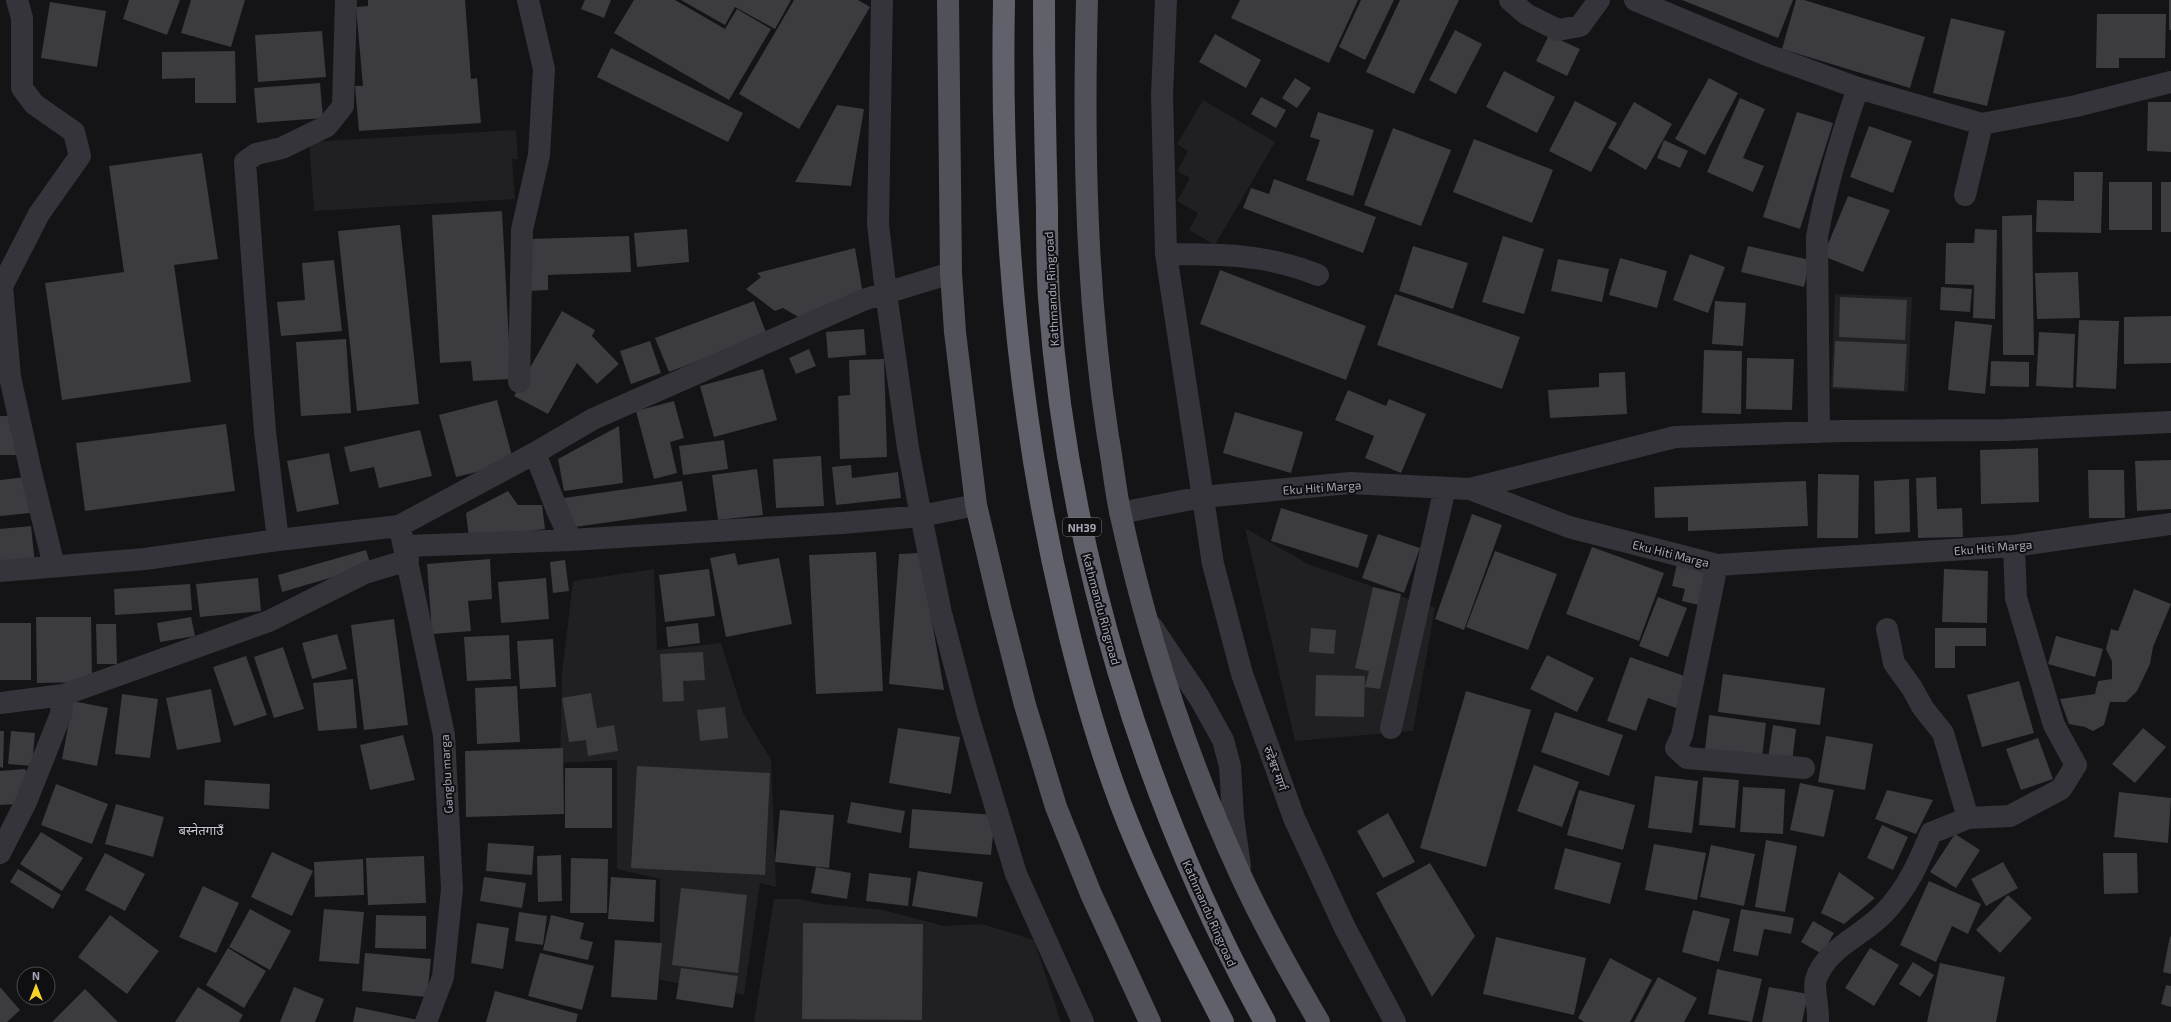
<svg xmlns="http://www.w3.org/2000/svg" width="2171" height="1022" viewBox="0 0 2171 1022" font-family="'Exo 2','Noto Sans Devanagari',sans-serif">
	<rect width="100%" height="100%" fill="#141315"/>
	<path fill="#201f22" d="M1203 100 1275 142 1215 245 1189 230 1198 213 1177 201 1190 178 1177 171 1188 151 1177 144Z
		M516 130 518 159H512L515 199 314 211 309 142Z
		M1835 294 1912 297 1908 392 1831 389Z
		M1245 528 1308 564 1435 608 1413 731 1295 741Z
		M654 569 657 650 721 643 743 713 771 760 776 887 760 883 744 995 660 980V879L617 869V760L560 763 562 673 573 581Z
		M774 899H800L823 904 883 910 944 926 982 924 1034 940 1061 1022H754Z"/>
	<path fill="#3b3b40" d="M129 0H180L167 35 123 19Z
		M191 0H245L231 47 181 33Z
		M368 0H465L471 79 477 78 481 123 359 131 355 86H363L356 7 368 6Z
		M585 0H611L604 18 581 9Z
		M634 0H675L725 29 737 9 771 29 729 100 614 33Z
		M681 0H791L775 29 735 7 725 25Z
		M794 0H858L870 7 799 129 739 94Z
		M1240 0H1358L1329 63 1231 18Z
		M1361 0H1394L1365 60 1339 47Z
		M1400 0H1459L1414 94 1366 72Z
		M1682 0H1793L1778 38Z
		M1796 0H1804L1925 37 1910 88 1782 49Z
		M2169 0H2171V30H2169Z
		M50 2 106 11 97 67 41 58Z
		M2097 14H2166L2165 58H2119V68H2096Z
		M1951 18 2005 31 1987 106 1933 93Z
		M1455 30 1482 44 1456 94 1429 80Z
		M322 31 326 77 258 82 255 35Z
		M1215 34 1261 60 1246 88 1199 62Z
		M1549 35 1580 49 1567 76 1536 61Z
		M611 48 743 113 728 142 597 77Z
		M235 51 236 103H195V78L162 79V52Z
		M1504 71 1555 97 1537 133 1486 107Z
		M1295 78 1311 88 1297 108 1282 98Z
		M1709 78 1738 93 1705 155 1675 139Z
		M320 83 323 118 257 123 254 88Z
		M1261 97 1286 110 1276 128 1251 114Z
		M1740 98 1765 109 1743 158 1764 166 1753 192 1707 172Z
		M1575 101 1617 123 1591 172 1549 151Z
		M1634 102 1672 124 1646 170 1608 148Z
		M2148 102H2171V152L2147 151Z
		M837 105 864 109 851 186 795 182Z
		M1318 112 1374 130 1353 196 1306 180 1320 140 1310 137Z
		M1797 112 1833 123 1800 229 1763 217Z
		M1869 126 1912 141 1893 193 1850 177Z
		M1393 128 1451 150 1421 226 1364 205Z
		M1474 139 1553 170 1532 223 1453 192Z
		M1664 140 1688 151 1680 168 1657 158Z
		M202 153 218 259 174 265 191 382 62 400 45 283 124 272 109 166Z
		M2074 172H2103L2101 233 2036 232 2037 200 2074 201Z
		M1274 179 1376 217 1363 253 1243 208 1251 188 1269 194Z
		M2109 182H2152V230H2109Z
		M2161 182H2171V232H2161Z
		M1848 196 1890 210 1863 272 1823 256Z
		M502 211 511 379 473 381 471 361 440 363 432 215Z
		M2032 215 2034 355H2003L2002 216Z
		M400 225 419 404 357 411 338 231Z
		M687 229 689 262 637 267 634 233Z
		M1975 229 1997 230 1995 319 1973 318 1974 285 1945 284 1946 243H1974Z
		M629 236 631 272 548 275V290L529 291 528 239Z
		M1503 236 1544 249 1524 314 1482 302Z
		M1413 246 1468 263 1453 309 1399 291Z
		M1748 246 1810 260 1804 287 1741 272Z
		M855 248 863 294 805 321 783 308 775 311 746 289 761 277 757 273Z
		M1690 254 1725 267 1708 313 1673 300Z
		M1620 258 1667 271 1657 308 1609 295Z
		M1558 259 1609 269 1602 302 1551 291Z
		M334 260 342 331 281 336 277 302 305 300 302 263Z
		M1220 270 1366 326 1346 380 1200 324Z
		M2078 272 2080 318 2037 319 2035 273Z
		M1941 287 1972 289 1970 312 1940 310Z
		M1395 294 1520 337 1502 389 1377 345Z
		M1840 297 1907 300 1905 340 1839 337Z
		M754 301 767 335 669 372 655 338Z
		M1715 301 1746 303 1743 346 1712 344Z
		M562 311 595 330 592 336 619 364 597 384 577 363 548 414 514 396Z
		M2171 316V363L2124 364V317Z
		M2079 320 2119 321 2116 389 2076 387Z
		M1955 321 1992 325 1985 394 1948 390Z
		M864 329 866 355 828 358 826 332Z
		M2039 332 2075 334 2073 388 2036 386Z
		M346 339 351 413 301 416 296 342Z
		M650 341 661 373 631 384 620 351Z
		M1835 341 1907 344 1904 391 1833 387Z
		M809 349 816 366 796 374 789 358Z
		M1704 350 1742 351 1741 414 1702 413Z
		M1747 358 1794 359 1792 410 1746 409Z
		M884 359 887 457 840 459 838 396 850 395 849 360Z
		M1991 361 2029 362V387L1990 386Z
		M763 369 777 420 714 437 700 386Z
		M1625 372 1627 414 1550 418 1548 390 1599 387V373Z
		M1348 390 1386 406 1389 399 1426 414 1401 473 1365 458 1374 436 1335 420Z
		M497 400 514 463 456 477 439 415Z
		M674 401 684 438 670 442 677 473 654 479 636 411Z
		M1235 412 1303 432 1291 473 1223 453Z
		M0 416H17V455H0Z
		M226 424 235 491 85 511 76 443Z
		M619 426 623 483 564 491 558 459Z
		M420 430 432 476 379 488 374 467 350 472 344 447Z
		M724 440 728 469 683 475 679 446Z
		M2038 448 2039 502 1981 504 1980 450Z
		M329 453 339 504 297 512 287 461Z
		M821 456 824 506 776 508 773 459Z
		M2171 460V509L2137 511 2135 461Z
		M851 465 852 478 898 472 901 498 836 505 832 467Z
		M757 469 763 515 718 520 712 475Z
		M2088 470H2124L2125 518H2089Z
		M1818 474 1859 475 1858 538H1817Z
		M26 477 30 513 0 516V480Z
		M1936 477 1937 509 1962 508 1963 537 1918 538 1916 478Z
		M1909 479 1910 532 1875 534 1874 481Z
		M682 481 687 511 568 528 564 498Z
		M1806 481 1808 526 1688 531V517L1655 518 1654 487Z
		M508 491 518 505H542L545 529 469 538 466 513Z
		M1281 508 1368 535 1358 568 1271 541Z
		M1472 514 1502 525 1464 630 1435 619Z
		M31 526 35 564 0 566V529Z
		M1378 534 1420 548 1404 593 1362 578Z
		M1592 547 1664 573 1639 641 1566 614Z
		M366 550 371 566 282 592 278 575Z
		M1495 551 1557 574 1528 650 1466 627Z
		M876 552 883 691 816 694 809 555Z
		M735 553 738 565 779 558 792 624 726 637 710 558Z
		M920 553 944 690 889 684 899 554Z
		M490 559 492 599 468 601 471 631 432 634 427 564Z
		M565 560 569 591 553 593 550 562Z
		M1677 564 1711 572 1703 606 1682 601 1685 589 1672 586Z
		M709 569 715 616 665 622 659 575Z
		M1944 569 1988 571 1987 623 1942 622Z
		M258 578 261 611 200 617 196 584Z
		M546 578 549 619 501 623 498 582Z
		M190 584 192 610 115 615 114 589Z
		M1373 587 1401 594 1380 689 1365 687 1369 671 1355 668Z
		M2134 589 2171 604 2153 647 2150 664 2137 691 2126 702H2110L2104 725 2093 731 2085 727 2069 724 2060 699 2095 694 2098 681 2112 679V661L2106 649 2111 629 2118 631Z
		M1658 597 1687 608 1668 657 1639 646Z
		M36 617H91L92 682 37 683Z
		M191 617 195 636 160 642 157 623Z
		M394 619 408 725 364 730 351 625Z
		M0 623H31V680H0Z
		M698 623 700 643 668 647 666 627Z
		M96 624H116L117 664H97Z
		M1311 628 1336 630 1334 654 1309 652Z
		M1935 628H1986V646H1955V668H1935Z
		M337 634 347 669 312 679 302 643Z
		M509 635 511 679 467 681 464 637Z
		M2056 636 2103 649 2095 677 2048 664Z
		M553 639 556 687 520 689 517 641Z
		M283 647 304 709 274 718 254 657Z
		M703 652 705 680 683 681 684 701 663 702 660 654Z
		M1547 655 1594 678 1577 712 1530 689Z
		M246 656 267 715 234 726 213 667Z
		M1630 657 1690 678 1679 709 1648 698 1636 731 1607 721Z
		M1723 674 1825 688 1820 725 1718 712Z
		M1316 675 1365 676 1364 717 1315 716Z
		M353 679 357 728 318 731 313 683Z
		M2019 681 2034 733 1982 747 1967 695Z
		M517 686 520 742 477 744 475 688Z
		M211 689 221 742 177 750 166 698Z
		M1466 691 1531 710 1486 867 1420 848Z
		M591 693 597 728 614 725 618 751 588 756 586 740 569 742 562 698Z
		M122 694 158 699 150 758 115 754Z
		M73 701 108 708 97 766 62 759Z
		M725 707 728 738 700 741 697 710Z
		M1555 712 1623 735 1609 776 1541 752Z
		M1709 715 1766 723 1762 758 1705 750Z
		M1773 725 1796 729 1792 763 1768 759Z
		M898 728 960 737 951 794 889 783Z
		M2143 728 2166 747 2135 783 2112 764Z
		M0 731H4L3 768 0 767Z
		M11 731 35 733 32 766 8 764Z
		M403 735 415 780 370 790 360 745Z
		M1826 736 1873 744 1865 790 1818 782Z
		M2038 738 2053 779 2021 790 2006 749Z
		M563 748 564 814 466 817 465 751Z
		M1534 765 1579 782 1562 827 1517 811Z
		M637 766 770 773 765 875 631 868Z
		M565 768H612V828H565Z
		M25 769 29 778 16 804 0 805V771Z
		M1655 776 1698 781 1692 833 1648 828Z
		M1703 777 1739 780 1735 828 1699 825Z
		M205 780 270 784 269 809 204 805Z
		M1800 783 1834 790 1824 837 1790 830Z
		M56 784 108 804 92 844 41 825Z
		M1743 787 1785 789 1783 834 1740 832Z
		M1579 790 1635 805 1623 850 1567 835Z
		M1887 790 1933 800 1916 834 1875 819Z
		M2119 792 2171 798 2168 843 2114 837Z
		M851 802 905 811 901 833 847 823Z
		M116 804 164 817 153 857 105 844Z
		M912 809 995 815 991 855 909 848Z
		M780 810 834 815 829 868 775 862Z
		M1388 813 1415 862 1383 878 1357 831Z
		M1882 825 1908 837 1893 870 1867 858Z
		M41 832 83 858 62 891 20 864Z
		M1955 834 1980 850 1956 888 1930 872Z
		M1766 840 1797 846 1785 912 1755 907Z
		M488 843 534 846 532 875 486 871Z
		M1654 844 1706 853 1697 900 1645 890Z
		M1711 845 1755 854 1744 906 1700 897Z
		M1565 848 1621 863 1610 904 1554 889Z
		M272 852 313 871 292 916 251 897Z
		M105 853 145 874 125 911 85 890Z
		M2103 853H2137L2138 893 2104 894Z
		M561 855 562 901 538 902 537 856Z
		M424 856 426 903 368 905 366 858Z
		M571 858 608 859 607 913H570Z
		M363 859 364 895 315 897 314 862Z
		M2003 862 2018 888 1986 906 1971 879Z
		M1430 863 1475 936 1432 997 1376 893Z
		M816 867 851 873 847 899 811 893Z
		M18 869 61 895 53 909 10 882Z
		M918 871 983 882 977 917 912 906Z
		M1839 872 1875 898 1844 924 1821 913Z
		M869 873 911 878 908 906 866 901Z
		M484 877 526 883 522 908 480 901Z
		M611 877 656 880 654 922 608 919Z
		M1929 881 1981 904 1968 934 1952 926 1936 962 1900 945Z
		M203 886 239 903 216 953 179 937Z
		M681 888 747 895 738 973 672 965Z
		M2008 895 2032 918 2000 953 1976 930Z
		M250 909 291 931 270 970 229 947Z
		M324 909 364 912 359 964 319 961Z
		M1741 909 1794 918 1791 934 1764 929 1758 956 1733 951Z
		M1693 910 1730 919 1719 962 1682 952Z
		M519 912 547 916 543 945 515 941Z
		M110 915 159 951 127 994 78 957Z
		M376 915 426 916V949L375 948Z
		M551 915 584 923 580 939 593 942 588 960 543 950Z
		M1813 921 1834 933 1822 954 1801 942Z
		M477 923 509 928 503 969 471 963Z
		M803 923 923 924 922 1020 802 1019Z
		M2170 936 2171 937V974L2163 972Z
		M1496 937 1586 958 1574 1015 1483 994Z
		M615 940 662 943 657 1000 611 997Z
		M228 948 266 971 244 1008 206 985Z
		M1870 948 1899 965 1874 1006 1845 988Z
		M365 953 431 959 427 997 362 991Z
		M540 953 594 966 582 1010 528 996Z
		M1610 958 1652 980 1630 1022H1584L1578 1018Z
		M1913 962 1934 975 1920 997 1899 984Z
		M1940 963 2005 977 1996 1022H1927Z
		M681 968 738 976 733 1008 676 999Z
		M1717 969 1762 979 1752 1022 1708 1014Z
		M1658 977 1697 998 1684 1022H1634Z
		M2166 985 2171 986V1007L2161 1004Z
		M0 987 20 1010 7 1022H0Z
		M198 987 243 1015 239 1022H175Z
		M294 987 324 999 315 1022H280Z
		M1769 987 1808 994 1802 1022H1762Z
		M85 989 118 1022H52Z
		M495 991 578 1014 576 1022H486Z
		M356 1007 418 1020 417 1022H353Z"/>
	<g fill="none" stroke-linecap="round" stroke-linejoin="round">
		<path stroke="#34343a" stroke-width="22" d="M17 0 22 18V88L34 104 74 132 80 156 39 214 2 286 10 377 31 472 54 566
			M882 0 878 224 886 293 908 448 921 516 941 613 968 716 1016 874 1083 1022
			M1166 0 1162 95 1166 254 1213 564 1242 674 1294 818 1345 928 1395 1022
			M1510 0 1526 14 1558 30 1580 26 1599 0
			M1635 0 1767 55 1858 88 1982 124 2076 106 2171 82
			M1965 195 1982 124
			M1166 254C1221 254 1266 254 1318 275
			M519 382 522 230 539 155 544 69 528 0
			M1819 432 1817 237C1826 185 1841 137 1858 88
			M1470 489 1675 437 1841 431 2006 430 2171 422
			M1120 513 1202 497 1350 483 1470 489 1569 527 1717 565 2014 546 2171 524
			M401 533 444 735 452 889 443 977 426 1022
			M278 540 265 432 245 162 256 154 282 148 327 126 343 106 346 0
			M571 540 557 510 535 453 593 419 863 300 951 273
			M405 546 571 540 843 523 921 516 976 505
			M1717 565 1682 735 1676 748 1687 758 1804 768
			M0 571 145 559 278 540 399 526 535 453
			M1152 627 1199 697 1223 740 1230 766 1233 817 1240 866
			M1887 629 1894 663 1912 688 1923 708 1943 733 1968 818
			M0 703 63 695 269 621 365 573 408 560
			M1391 728 1445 488
			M0 853 26 802 61 714 63 695
			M1818 1022C1819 1011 1813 986 1816 979 1827 947 1863 936 1885 912 1907 889 1919 862 1931 833L1968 818 2010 816 2061 789 2076 765 2054 725 2016 598 2014 546"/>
		<path stroke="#505159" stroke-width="22" d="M948 0 951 273 955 332 976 505 1000 607 1025 705 1056 807 1091 894 1150 1022
			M1087 0C1083 146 1086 293 1108 437 1113 463 1115 490 1121 516 1148 640 1188 761 1241 876 1264 926 1291 974 1319 1022"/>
		<path stroke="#60616b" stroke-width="22" d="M1004 0C1000 206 1016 411 1064 612 1082 689 1104 767 1135 840 1161 902 1192 962 1223 1022
			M1044 0C1044 69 1045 138 1047 208 1047 238 1047 268 1049 298 1067 548 1144 803 1265 1022"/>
	</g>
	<g text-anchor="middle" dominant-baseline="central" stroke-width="4" stroke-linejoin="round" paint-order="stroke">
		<rect fill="#0f0e10" stroke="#787984" stroke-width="1" x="1063" y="518" width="38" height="18" rx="3"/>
		<g font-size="11" font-weight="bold" fill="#a5a7b6">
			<text x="1082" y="527">NH39</text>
		</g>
		<g font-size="12" fill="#a5a7b6" stroke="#0f0e10">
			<text transform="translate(1051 289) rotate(-93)">Kathmandu Ringroad</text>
			<text transform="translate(1322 487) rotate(-4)">Eku Hiti Marga</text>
			<text transform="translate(1993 547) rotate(-5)">Eku Hiti Marga</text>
			<text transform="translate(1671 553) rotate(14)">Eku Hiti Marga</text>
			<text transform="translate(1102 609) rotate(75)">Kathmandu Ringroad</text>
			<text transform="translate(1276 768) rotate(70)">रुद्रेश्वर मार्ग</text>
			<text transform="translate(446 774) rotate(-93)">Gangbu marga</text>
			<text transform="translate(1210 913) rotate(66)">Kathmandu Ringroad</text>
		</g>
		<g font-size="13" fill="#c6c7d2" stroke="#0f0e10">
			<text x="201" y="830">बस्नेतगाउँ</text>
		</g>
	</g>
	<g transform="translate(36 986)"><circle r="19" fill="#0f0e10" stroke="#4b4b52"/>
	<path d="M0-3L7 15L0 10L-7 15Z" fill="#f4d42c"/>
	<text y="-6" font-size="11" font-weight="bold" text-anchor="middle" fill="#a5a7b6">N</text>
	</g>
</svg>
